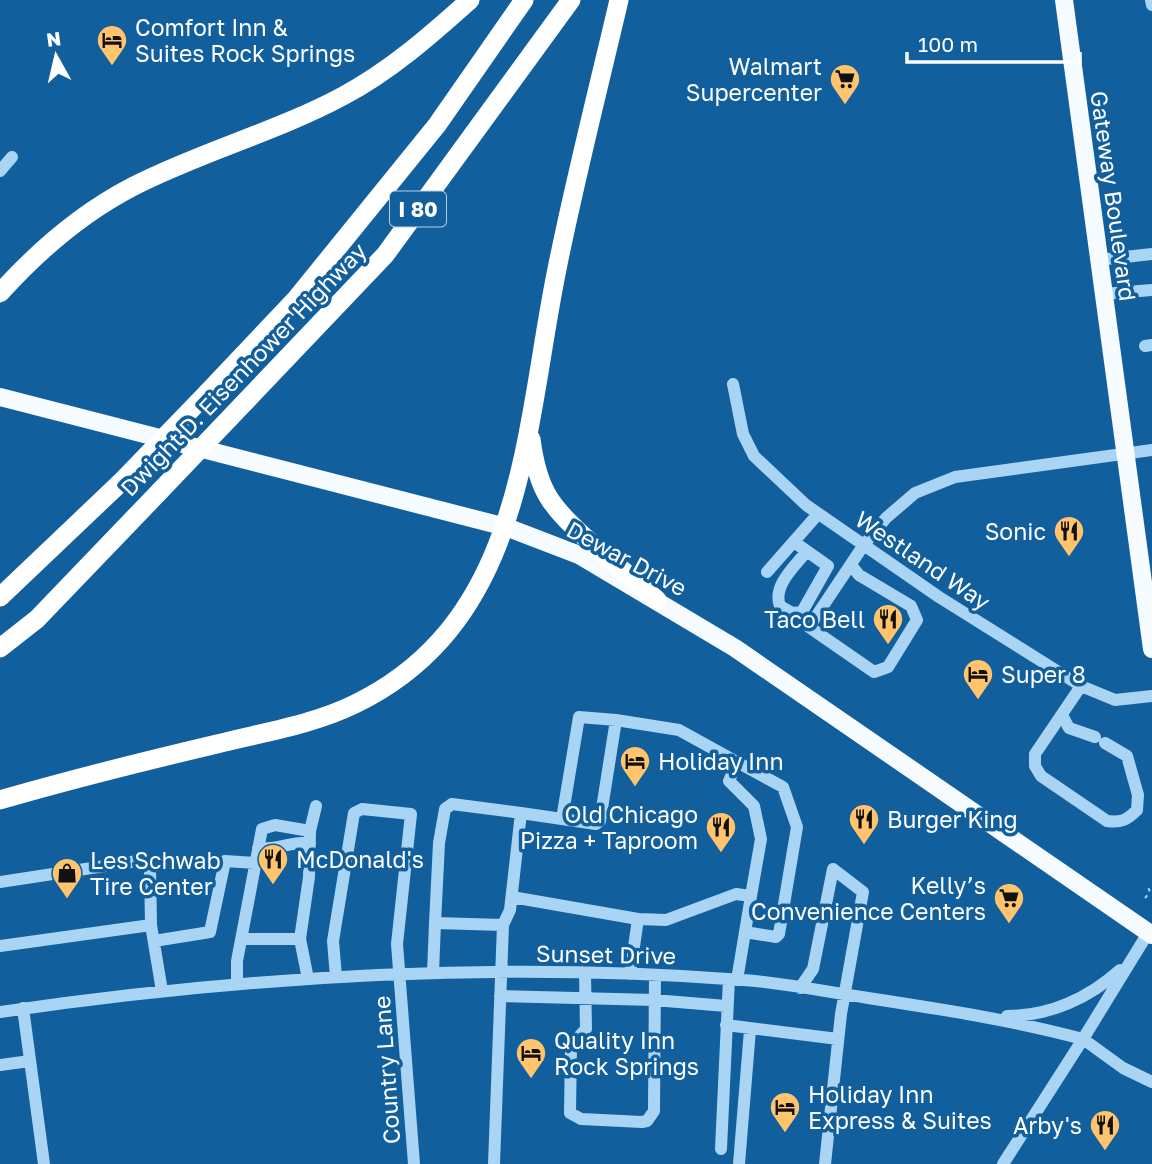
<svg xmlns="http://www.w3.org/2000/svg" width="1152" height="1164" viewBox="0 0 1152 1164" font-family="'Golos Text',sans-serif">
	<rect width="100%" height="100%" fill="#125f9e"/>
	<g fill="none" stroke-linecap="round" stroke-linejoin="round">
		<path stroke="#a9d4f4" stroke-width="2" stroke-dasharray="3.5 5" stroke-linecap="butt" d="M1145 898 1150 892 1148 887"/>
		<path stroke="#a9d4f4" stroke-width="12" d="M1151 0 1152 5
			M0 171 12 157
			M1098 260 1152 254
			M1103 294 1152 290
			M1145 346 1152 345
			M733 384 743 434 754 456 806 505 939 597 1081 686 1115 700 1152 696
			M794 542 828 566 802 612 792 613 780 606C772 586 795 566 807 551
			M851 565 859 575 911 606 917 620 888 667 874 672 809 627 863 546 886 518 915 493 955 477 1152 450
			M767 572 818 514
			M1081 686 1035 754V766L1041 776 1107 821C1121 823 1127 820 1137 810L1138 795 1127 756 1105 743
			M1062 715 1069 728 1095 737
			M616 720 679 730 737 762
			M521 813 596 824 600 821 616 720 579 717 562 819
			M310 831 316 806
			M258 848C275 851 292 841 310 843
			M0 882 144 860 150 865 151 925 162 991
			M512 897 638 919
			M435 923 439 843 445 809 452 804 521 813 510 910 503 925
			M745 932 776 937 779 934 797 827 783 787 737 762 729 781 754 806 761 839 751 896
			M241 939H300
			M154 941 210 932 225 861 255 863
			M0 946 151 925
			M433 973 435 923 503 925 494 1164
			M585 973 586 1029 571 1045 570 1113 581 1119 642 1122 647 1121 654 1111 655 975
			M630 974 638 919 666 920 736 894 751 896 737 980
			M336 977 333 941 354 813 362 809 411 814 397 944 414 1164
			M237 983V961L262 829 275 825 310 831 309 877 300 939 308 979
			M800 988 813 969 833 869 863 892 841 1014 825 1164
			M500 996 654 1000 726 1006
			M23 1008 44 1164
			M0 1012C246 976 495 961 743 980 785 983 826 992 868 998 940 1009 1012 1020 1083 1039L1148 933
			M1007 1016C1050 1016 1089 998 1120 970
			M726 1025 838 1039
			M0 1065 30 1061
			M721 1149 729 979
			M739 1164 750 1030
			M1003 1164 1083 1039 1123 1068 1152 1082"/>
		<path stroke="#f6fbff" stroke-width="18" d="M1064 0 1152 649
			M0 397 506 527 579 555 735 648 1152 935"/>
		<path stroke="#fff" stroke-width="19" d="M0 293C37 252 82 213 132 187 200 152 276 132 343 96 390 71 431 35 470 0
			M207 393 296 299 437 125 524 0
			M245 402 385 255 571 0
			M531 439C538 494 552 507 591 543 613 562 635 581 657 600
			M0 597 120 483
			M0 648 37 619 159 492
			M0 800C72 779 145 761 217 744 264 732 312 725 355 704 526 621 524 430 557 269 575 179 598 90 619 0"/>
		<path stroke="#fff" stroke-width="19" d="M120 483 207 393
			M159 492 245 402"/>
	</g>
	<defs>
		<g id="hotel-pin" transform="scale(1.575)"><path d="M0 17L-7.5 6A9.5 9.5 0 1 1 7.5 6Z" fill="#ffc46c" stroke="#125f9e"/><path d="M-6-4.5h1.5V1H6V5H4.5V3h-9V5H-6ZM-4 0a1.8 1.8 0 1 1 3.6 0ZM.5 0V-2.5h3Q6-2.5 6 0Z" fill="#111"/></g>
		<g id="supermarket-pin" transform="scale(1.575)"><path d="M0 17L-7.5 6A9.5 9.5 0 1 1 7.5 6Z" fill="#ffc46c" stroke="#125f9e"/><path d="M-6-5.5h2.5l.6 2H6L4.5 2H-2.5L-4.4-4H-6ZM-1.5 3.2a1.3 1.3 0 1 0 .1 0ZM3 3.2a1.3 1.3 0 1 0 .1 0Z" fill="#111"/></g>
		<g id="restaurant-pin" transform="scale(1.575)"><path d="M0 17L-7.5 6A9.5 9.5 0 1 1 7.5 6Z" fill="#ffc46c" stroke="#125f9e"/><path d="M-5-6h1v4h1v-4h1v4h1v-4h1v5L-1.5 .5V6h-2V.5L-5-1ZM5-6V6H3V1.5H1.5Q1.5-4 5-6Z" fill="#111"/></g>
		<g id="shop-pin" transform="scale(1.575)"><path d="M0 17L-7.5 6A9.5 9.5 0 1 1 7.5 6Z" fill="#ffc46c" stroke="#125f9e"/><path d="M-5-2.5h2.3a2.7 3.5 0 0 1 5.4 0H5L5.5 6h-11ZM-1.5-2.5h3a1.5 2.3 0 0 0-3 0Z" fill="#111"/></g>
	</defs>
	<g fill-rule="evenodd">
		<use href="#hotel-pin" x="112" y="40"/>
		<use href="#supermarket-pin" x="845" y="79"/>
		<use href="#restaurant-pin" x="1069" y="531"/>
		<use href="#restaurant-pin" x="888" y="619"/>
		<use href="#hotel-pin" x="978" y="674"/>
		<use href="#hotel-pin" x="635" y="761"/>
		<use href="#restaurant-pin" x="864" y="819"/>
		<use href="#restaurant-pin" x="721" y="827"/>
		<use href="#restaurant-pin" x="273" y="859"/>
		<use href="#shop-pin" x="67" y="873"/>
		<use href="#supermarket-pin" x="1009" y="898"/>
		<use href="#hotel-pin" x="531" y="1053"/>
		<use href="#hotel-pin" x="785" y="1107"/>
		<use href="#restaurant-pin" x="1105" y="1125"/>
	</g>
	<g text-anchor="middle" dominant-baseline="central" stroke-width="7" stroke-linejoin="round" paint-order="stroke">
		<rect fill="#125f9e" stroke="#b8cfe2" stroke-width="2" x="390" y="191.5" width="56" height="35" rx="5"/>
		<g font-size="21" font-weight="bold" fill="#fff">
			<text x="418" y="209">I 80</text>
		</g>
		<g font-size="23" fill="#fff" stroke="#125f9e" text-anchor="start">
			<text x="135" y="27">Comfort Inn &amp;<tspan x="135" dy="26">Suites Rock Springs</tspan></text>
			<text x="822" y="66" text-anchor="end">Walmart<tspan x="822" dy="26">Supercenter</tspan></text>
			<text x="1046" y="531" text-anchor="end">Sonic</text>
			<text x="865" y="619" text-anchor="end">Taco Bell</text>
			<text x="1001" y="674">Super 8</text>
			<text x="658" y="761">Holiday Inn</text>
			<text x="698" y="814" text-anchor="end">Old Chicago<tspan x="698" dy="26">Pizza + Taproom</tspan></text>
			<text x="887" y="819">Burger King</text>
			<text x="296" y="859">McDonald's</text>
			<text x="90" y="860">Les Schwab<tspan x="90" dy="26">Tire Center</tspan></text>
			<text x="986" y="885" text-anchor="end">Kelly’s<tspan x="986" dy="26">Convenience Centers</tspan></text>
			<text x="554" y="1040">Quality Inn<tspan x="554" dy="26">Rock Springs</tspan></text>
			<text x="808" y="1094">Holiday Inn<tspan x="808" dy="26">Express &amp; Suites</tspan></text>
			<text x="1082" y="1125" text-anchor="end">Arby's</text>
		</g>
		<g font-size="23" fill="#fff" stroke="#125f9e">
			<text transform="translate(1114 196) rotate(82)">Gateway Boulevard</text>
			<text transform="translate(243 369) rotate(-46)">Dwight D. Eisenhower Highway</text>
			<text transform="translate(627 558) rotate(28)">Dewar Drive</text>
			<text transform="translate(923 560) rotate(34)">Westland Way</text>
			<text transform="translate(606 954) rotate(1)">Sunset Drive</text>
			<text transform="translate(386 1070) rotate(-94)">Country Lane</text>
		</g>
	</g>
	<g transform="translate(56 56) rotate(352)" stroke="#125f9e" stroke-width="5" paint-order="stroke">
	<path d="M0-5L12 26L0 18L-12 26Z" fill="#ffffff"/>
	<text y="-10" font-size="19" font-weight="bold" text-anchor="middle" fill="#ffffff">N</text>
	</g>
	<path d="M907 52v10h173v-10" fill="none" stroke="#ffffff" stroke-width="3.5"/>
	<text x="918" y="52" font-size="21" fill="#ffffff" stroke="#125f9e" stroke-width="5" paint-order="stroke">100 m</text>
</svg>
